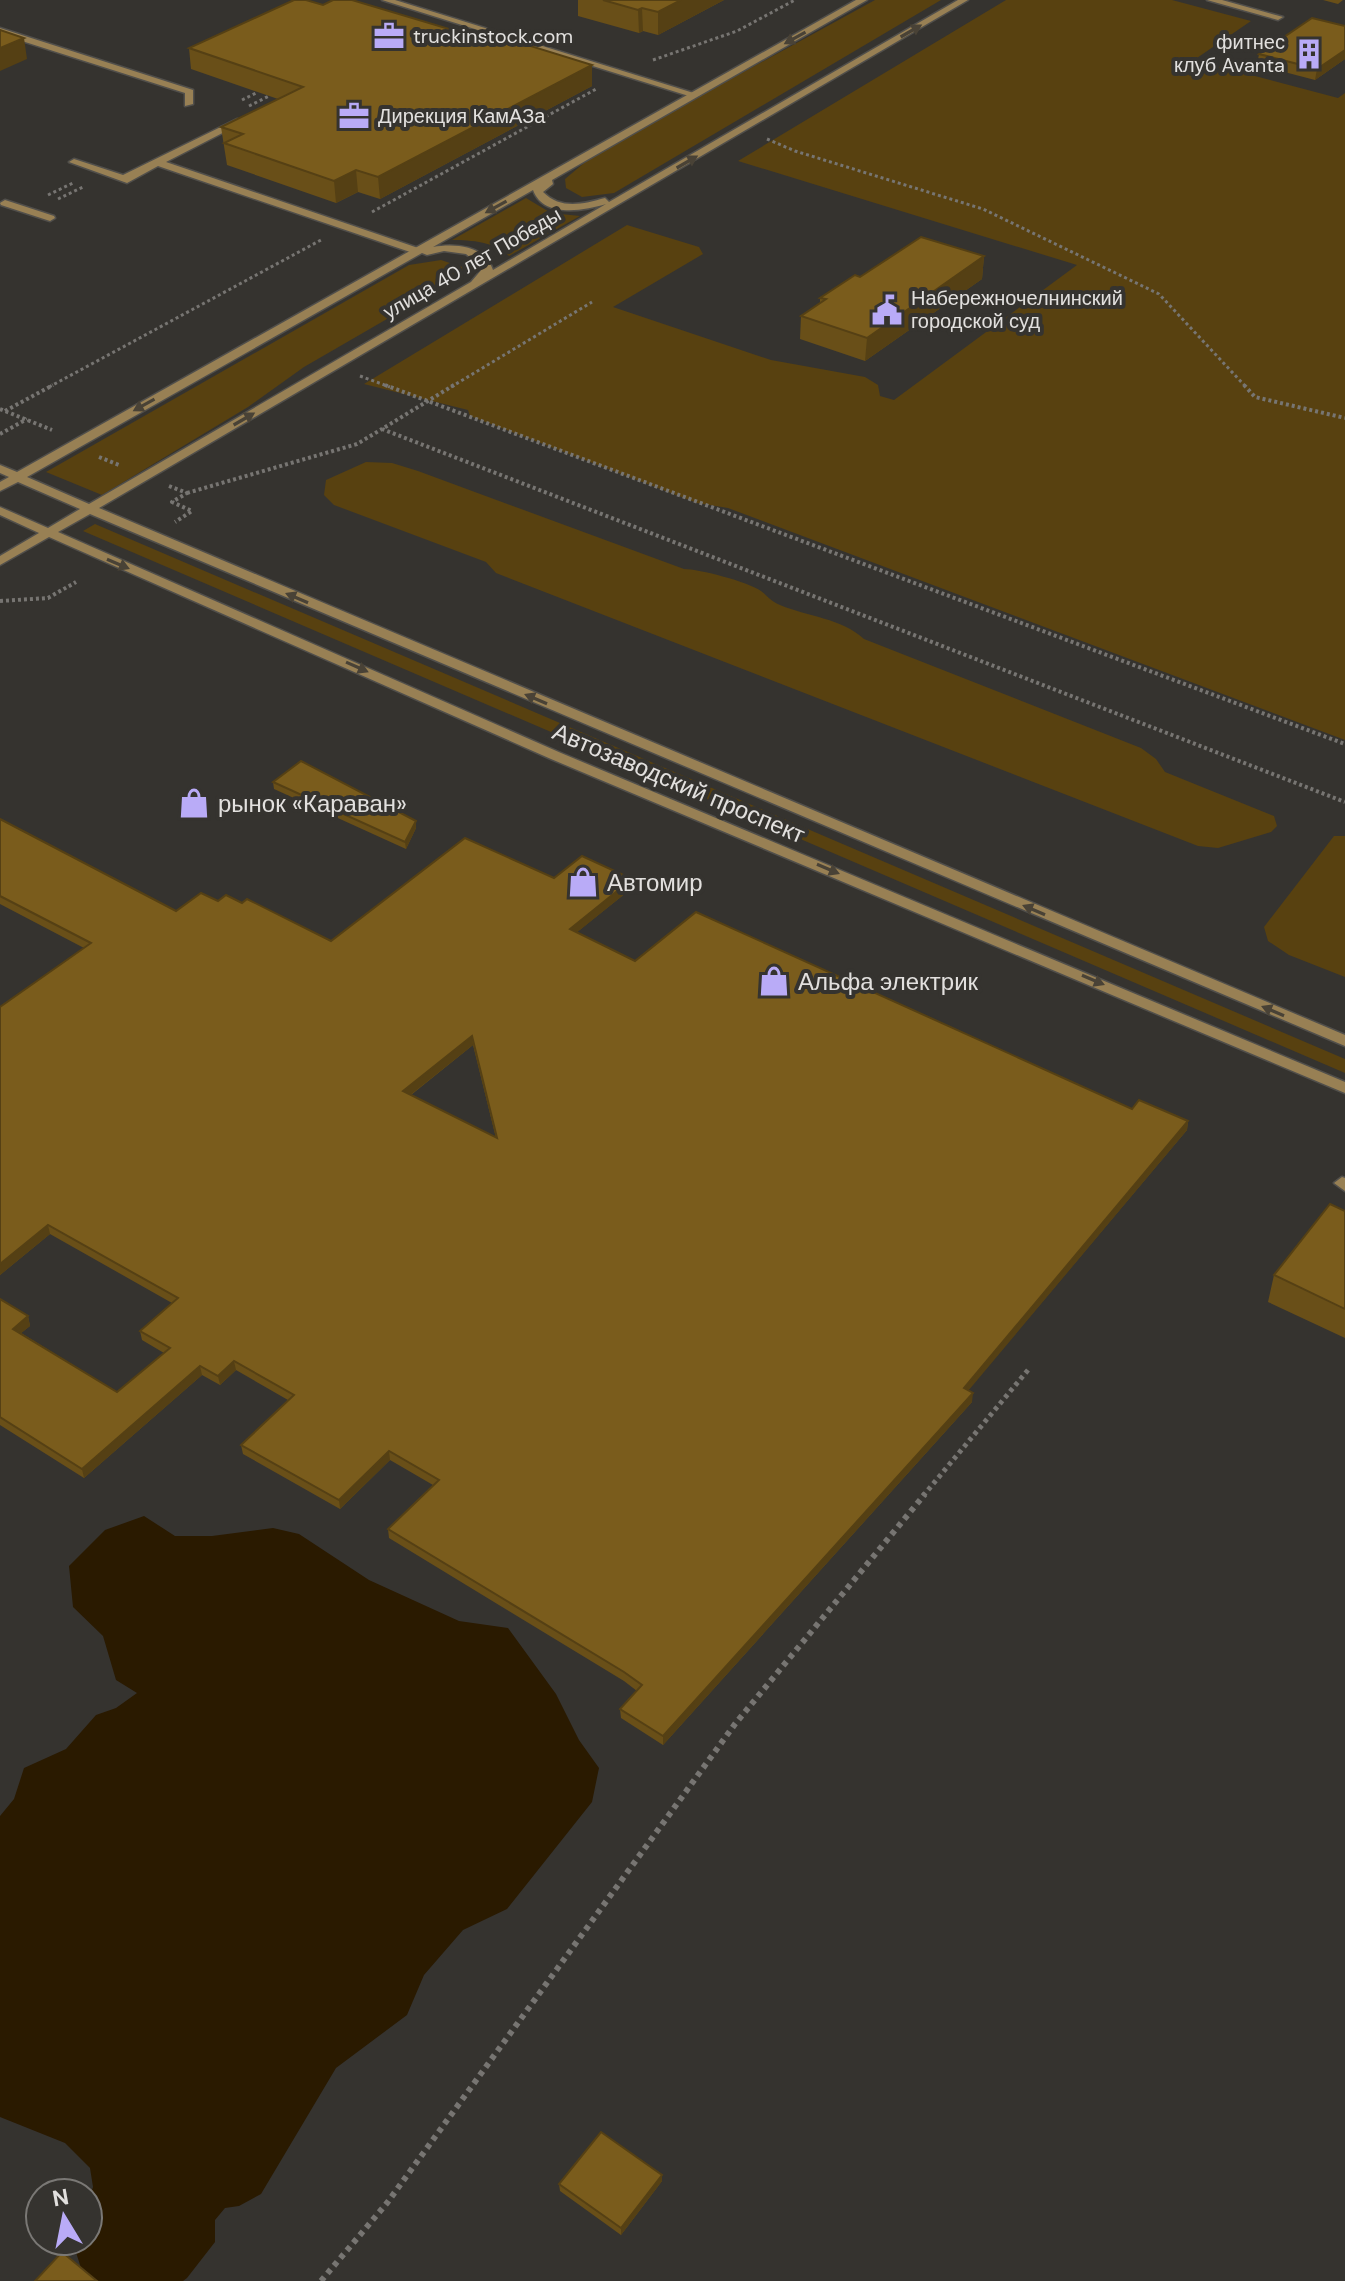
<svg xmlns="http://www.w3.org/2000/svg" width="1345" height="2281" viewBox="0 0 1345 2281" font-family="'DM Sans',sans-serif">
	<rect width="100%" height="100%" fill="#35332f"/>
	<path fill="#584110" d="M875 0H941L614 193 582 197 566 188 565 179 596 153Z
		M1006 0H1172L1251 21 1194 60 1338 98 1345 93V740L728 508 697 503 470 416 468 410 364 384 627 225 699 247 703 254 613 307 771 360 865 377 878 385 880 396 894 400 1077 265 738 161Z
		M526 198 551 213 580 216 509 256C496 242 471 240 452 240Z
		M441 260 462 267 463 275 304 367 248 407 102 495 46 472 409 265Z
		M366 462 392 463 418 471 684 569C699 569 749 582 761 591 769 597 770 601 780 605 809 617 841 618 864 639L1141 748 1156 759 1165 772 1274 816 1277 826 1271 832 1218 848 1198 846 496 573 486 562 334 505 324 495 326 480Z
		M95 524 1345 1059V1073L83 531Z
		M1334 836H1345V977L1289 955 1268 941 1264 927Z"/>
	<path fill="#2a1a00" d="M144 1516 175 1536H212L273 1528 299 1534 369 1580 459 1621 508 1628 556 1694 579 1740 599 1768 592 1802 507 1909 463 1930 424 1975 407 2015 336 2068 261 2194 239 2206 225 2208 215 2220V2242L187 2278 183 2281H97L81 2268 73 2243 88 2241V2202L93 2187 90 2168 65 2143 0 2117V1816L14 1799 24 1768 66 1749 96 1715 116 1708 137 1693 116 1680 103 1636 73 1607 69 1566 105 1530Z"/>
	<g fill="none" stroke-linecap="round" stroke-linejoin="round">
		<g stroke="#514f4b" stroke-width="3">
			<path id="service" d="M1207 0H1222L1283 17 1278 20Z
				M0 28 193 90V104L185 106V93L0 34Z
				M237 119 240 120V124L166 162 421 249V253H413L158 166 127 183 69 162 74 159 123 175Z
				M5 200 54 216 55 218 50 221 1 205 0 203Z
				M1342 1177 1345 1178V1191L1334 1183Z"/>
		</g>
		<g stroke="#514f4b" stroke-width="3">
			<path id="minor" d="M382 0H395L700 95 692 97Z"/>
		</g>
		<g stroke="#514f4b" stroke-width="3">
			<path id="tertiary" d="M856 0H867L552 180 553 184 543 192C561 210 583 204 605 198L609 202 958 0H968L99 508 1345 1035V1046L90 514 58 532 561 753 1345 1082V1093L551 759 49 537 0 565V556L39 533 0 515V507L48 528 80 509 18 482 0 491V482L9 477 0 473V465L17 472ZM533 190C543 218 583 211 606 204L493 270C485 246 456 243 433 247ZM444 251 466 254 483 268 471 282 89 504 27 477 422 253 427 255Z"/>
		</g>
		<path stroke="#777572" stroke-width="3" stroke-dasharray="3 3" stroke-linecap="butt" d="M653 60 737 31 795 0
			M242 100 258 92
			M249 106 269 96
			M767 139 795 151 983 209 1159 294 1246 387
			M48 195 75 182
			M58 199 85 186
			M372 212 598 88
			M360 376 390 387
			M49 387 321 240
			M451 387 592 302"/>
		<path stroke="#777572" stroke-width="4" stroke-dasharray="3 3" stroke-linecap="butt" d="M385 385 1345 744
			M454 385 382 429 1345 802
			M1244 385 1255 397 1345 418
			M0 409 52 430
			M5 411 53 385
			M0 434 27 419
			M99 457 119 465
			M169 486 187 493 172 502 192 511 175 522
			M187 493 357 444 382 429
			M0 601 48 598 76 582"/>
		<path stroke="#777572" stroke-width="5" stroke-dasharray="4 4" stroke-linecap="butt" d="M923 1496 1028 1370"/>
		<path stroke="#777572" stroke-width="6" stroke-dasharray="5 5" stroke-linecap="butt" d="M321 2281 387 2203 735 1724 925 1494"/>
		<use href="#service" fill="#988054" fill-rule="evenodd"/>
		<use href="#minor" fill="#988054" fill-rule="evenodd"/>
		<use href="#tertiary" fill="#988054" fill-rule="evenodd"/>
	</g>
	<path fill="#694f18" fill-rule="evenodd" d="M578 0H724L658 35 643 31 639 33 578 16Z
		M1323 0H1343L1338 4Z
		M323 5 592 65V86L380 199 358 192 336 203 227 165 221 127 278 99 191 69 189 48Z
		M1345 26V59L1315 80 1257 65 1259 54Z
		M984 256 982 279 865 361 800 339 801 316 820 303V298L860 277Z
		M273 782 416 821V828L406 849 274 789Z
		M0 819 176 911 218 901 242 903 331 941 554 878 632 888 577 932 635 961 1132 1109 1188 1121 1187 1130 968 1390 972 1402 663 1745 621 1718 620 1709 637 1691 624 1681 389 1538 388 1529 433 1485 390 1460 340 1509 243 1454 241 1445 288 1400 236 1370 220 1385 202 1375 84 1478 0 1425V1299L28 1316 30 1326 21 1333 117 1392 164 1353 142 1340 140 1331 172 1303 50 1234 0 1275V1007L84 948 0 904ZM473 1045 496 1138 411 1095Z
		M1345 1211V1338L1268 1302 1274 1275Z
		M662 2181 621 2235 560 2191 559 2184Z"/>
	<path fill="#554014" d="M681 0H724L658 35V12Z
		M642 8 643 31 639 33 638 10Z
		M24 38 27 59 0 71V48Z
		M1345 50V59L1315 80 1317 69Z
		M592 65V86L380 199 378 177Z
		M356 170 358 192 336 203 334 181Z
		M984 256 982 279 865 361 867 338Z
		M416 821V828L406 849 405 842Z
		M632 879V888L570 938V929Z
		M472 1036 473 1045 404 1100 403 1091Z
		M1188 1121 1187 1130 963 1397 964 1388Z
		M48 1225 50 1234 0 1275V1264Z
		M28 1316 30 1326 15 1338 13 1329Z
		M234 1361 236 1370 220 1385 218 1376Z
		M200 1366 202 1375 84 1478 82 1469Z
		M973 1393 972 1402 663 1745V1736Z
		M389 1451 390 1460 340 1509 339 1500Z
		M662 2175V2181L621 2235V2228Z"/>
	<path fill="#7a5c1c" stroke="#554014" stroke-width="2" fill-rule="evenodd" d="M294 0H306L323 5 333 0H352L499 44 508 39 592 65 378 177 356 170 334 181 224 143 243 134 221 127 303 87 189 48Z
		M603 0H681L658 12 642 8 638 10Z
		M1312 18 1345 26V50L1317 69 1259 54Z
		M0 30 24 38 0 48Z
		M921 237 984 256 867 338 801 316 826 299 820 298 855 275 860 277Z
		M301 761 416 821 405 842 273 782Z
		M0 819 176 911 201 893 218 901 226 895 242 903 247 899 331 941 465 838 554 878 582 856 632 879 570 929 635 961 696 912 1132 1109 1139 1100 1188 1121 964 1388 973 1393 663 1736 620 1709 642 1685 624 1672 388 1529 439 1480 389 1451 339 1500 241 1445 294 1395 234 1361 218 1376 200 1366 82 1469 0 1417V1299L28 1316 13 1329 117 1392 170 1348 140 1331 178 1298 48 1225 0 1264V1007L91 943 0 896ZM472 1036 497 1138 403 1091Z
		M1330 1204 1345 1211V1309L1274 1275Z
		M601 2132 662 2175 621 2228 559 2184Z
		M62 2252 97 2281H35Z"/>
	<defs><path id="oneway-solid" d="M-6-.8H1V-3.2L6.5 0L1 3.2V.8H-6Z" transform="scale(2)"/></defs>
	<g fill="#494236">
		<use href="#oneway-solid" transform="translate(911 31) rotate(-30)"/>
		<use href="#oneway-solid" transform="translate(795 38) rotate(151)"/>
		<use href="#oneway-solid" transform="translate(687 162) rotate(-30)"/>
		<use href="#oneway-solid" transform="translate(496 207) rotate(151)"/>
		<use href="#oneway-solid" transform="translate(144 405) rotate(151)"/>
		<use href="#oneway-solid" transform="translate(244 419) rotate(-30)"/>
		<use href="#oneway-solid" transform="translate(118 564) rotate(23)"/>
		<use href="#oneway-solid" transform="translate(297 598) rotate(-157)"/>
		<use href="#oneway-solid" transform="translate(357 667) rotate(24)"/>
		<use href="#oneway-solid" transform="translate(536 699) rotate(-157)"/>
		<use href="#oneway-solid" transform="translate(828 869) rotate(23)"/>
		<use href="#oneway-solid" transform="translate(1034 910) rotate(-157)"/>
		<use href="#oneway-solid" transform="translate(1093 980) rotate(23)"/>
		<use href="#oneway-solid" transform="translate(1273 1011) rotate(-157)"/>
	</g>
	<defs>
		<g id="office-bare" transform="scale(2.4)"><path d="M-6-3h4V-5.5h4V-3h4V5H-6ZM-1-4.5V-3h2v-1.5ZM-6 0V1H6V0Z" fill="#b9abf7" stroke="#35332f" stroke-width="2.5" paint-order="stroke"/></g>
		<g id="building-bare" transform="scale(2.4)"><path d="M-4-6H4V6H1V3H-1V6H-4ZM-2.5-4.3h1.7v1.8h-1.7ZM.8-4.3h1.7v1.8H.8ZM-2.5-1h1.7V.8h-1.7ZM.8-1h1.7V.8H.8Z" fill="#b9abf7" stroke="#35332f" stroke-width="2.5" paint-order="stroke"/></g>
		<g id="civic-bare" transform="scale(2.4)"><path d="M-.6-6.5H3V-4.5H.6V-3L4-1V1h2V6H-6V1h2V-1L-.6-3ZM-1.2 2.5V6h2.4V2.5Z" fill="#b9abf7" stroke="#35332f" stroke-width="2.5" paint-order="stroke"/></g>
		<g id="shop-bare" transform="scale(2.4)"><path d="M-5-2.5h2.3a2.7 3.5 0 0 1 5.4 0H5L5.5 6h-11ZM-1.5-2.5h3a1.5 2.3 0 0 0-3 0Z" fill="#b9abf7" stroke="#35332f" stroke-width="2.5" paint-order="stroke"/></g>
	</defs>
	<g fill-rule="evenodd">
		<use href="#office-bare" x="389" y="36"/>
		<use href="#building-bare" x="1309" y="54"/>
		<use href="#office-bare" x="354" y="116"/>
		<use href="#civic-bare" x="887" y="310"/>
		<use href="#shop-bare" x="194" y="803"/>
		<use href="#shop-bare" x="583" y="882"/>
		<use href="#shop-bare" x="774" y="981"/>
	</g>
	<g text-anchor="middle" dominant-baseline="central" stroke-width="8" stroke-linejoin="round" paint-order="stroke">
		<g font-size="20" fill="#e2e0de" stroke="#35332f" text-anchor="start">
			<text x="413" y="36">truckinstock.com</text>
			<text x="1285" y="42" text-anchor="end">фитнес<tspan x="1285" dy="23">клуб Avanta</tspan></text>
			<text x="378" y="116">Дирекция КамАЗа</text>
			<text x="911" y="298">Набережночелнинский<tspan x="911" dy="23">городской суд</tspan></text>
		</g>
		<g font-size="20" fill="#e2e0de" stroke="#35332f">
			<text transform="translate(472 263) rotate(-30)">улица 40 лет Победы</text>
		</g>
		<g font-size="24" fill="#e2e0de" stroke="#35332f">
			<text transform="translate(679 783) rotate(23)">Автозаводский проспект</text>
		</g>
		<g font-size="24" fill="#e2e0de" stroke="#35332f" text-anchor="start">
			<text x="218" y="803">рынок «Караван»</text>
			<text x="607" y="882">Автомир</text>
			<text x="798" y="981">Альфа электрик</text>
		</g>
	</g>
	<g transform="translate(64 2217) rotate(350)"><circle r="38" fill="#35332f" stroke="#7a7875" stroke-width="2"/>
	<path d="M0-6L14 30L0 20L-14 30Z" fill="#b9abf7"/>
	<text y="-12" font-size="22" font-weight="bold" text-anchor="middle" fill="#e2e0de">N</text>
	</g>
</svg>
